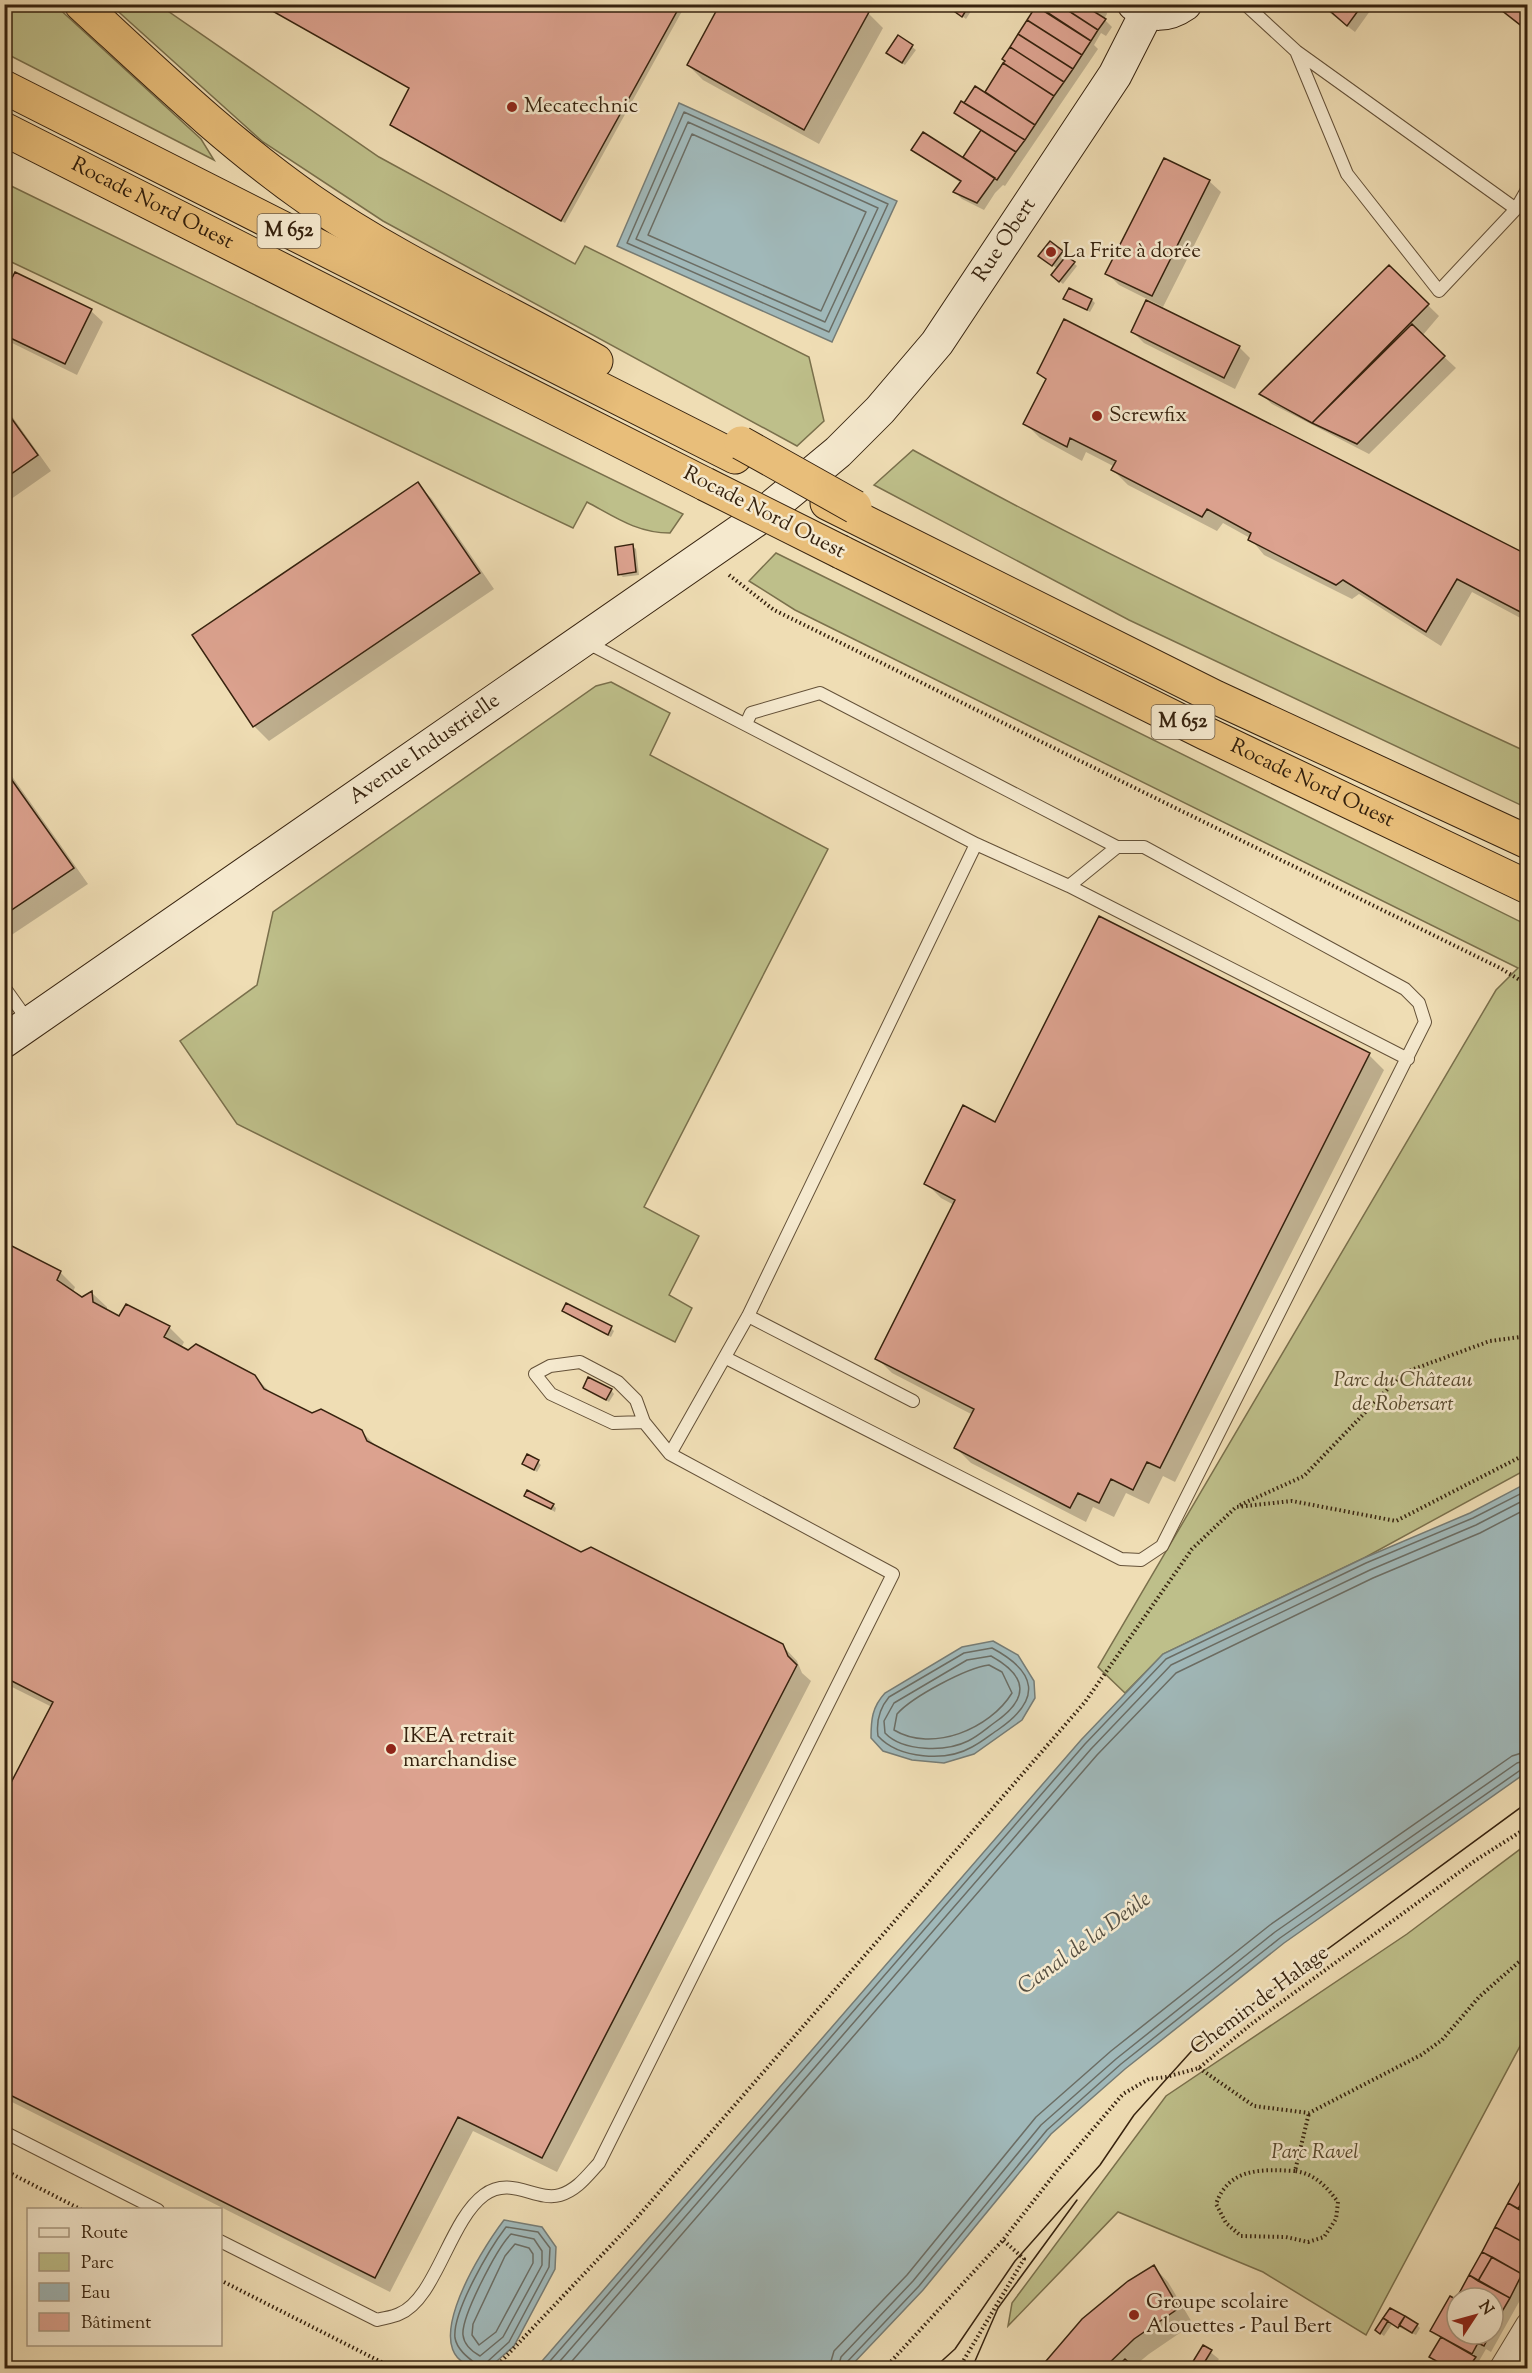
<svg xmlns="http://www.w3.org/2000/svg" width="1532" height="2373" viewBox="0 0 1532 2373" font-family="'Sorts Mill Goudy',serif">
	<rect width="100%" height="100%" fill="#efddb4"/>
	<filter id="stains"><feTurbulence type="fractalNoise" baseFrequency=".00333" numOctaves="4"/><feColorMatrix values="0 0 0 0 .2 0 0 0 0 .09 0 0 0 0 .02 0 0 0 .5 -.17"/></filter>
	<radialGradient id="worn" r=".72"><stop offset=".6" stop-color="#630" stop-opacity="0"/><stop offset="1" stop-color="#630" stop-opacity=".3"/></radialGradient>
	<path fill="#bebf8a" stroke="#7a704c" stroke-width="1.5" d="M4 5H55L201 139 214 160 5 53Z
		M111 5H159L379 157 575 264 585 246 809 357 824 421 797 446 383 221 263 142Z
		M5 183 683 514 670 533C637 533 615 517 587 502L573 528 5 259Z
		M913 450C1113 561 1320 656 1527 752V808L1129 620 874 485Z
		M776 553 1527 925V1469L1364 1558 1163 1654 1125 1693 1098 1667 1496 990 1518 968 795 610 749 581Z
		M611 682 670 713 650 755 828 849 644 1207 699 1236 669 1295 692 1308 675 1342 237 1124 180 1041 257 985 273 912 596 686Z
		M1527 1844V2033L1366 2335 1263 2272 1118 2212 1008 2326 1012 2303 1166 2096 1407 1934Z"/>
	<path fill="#a0b8b9" stroke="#767c75" stroke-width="1.5" d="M679 103 897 201 832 342 617 246Z
		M1527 1483V1772L1284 1943 1125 2069 1051 2134 923 2290 849 2368H536L1081 1740 1163 1654 1364 1558 1470 1513Z
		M993 1641 1018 1655 1034 1681 1035 1698 1022 1720 974 1754 944 1763 912 1760 883 1751 871 1738C871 1720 872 1707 885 1693L962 1647Z
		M504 2220 542 2227 556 2247 555 2269 514 2346 489 2368C405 2369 481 2250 504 2220Z"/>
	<path fill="#0003" d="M260 4H565L579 12 583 4H686L565 223 395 128 391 125 410 89Z
		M946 4 971 5V4H988L983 11 975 5 966 19Z
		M1042 4H1105L1107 14 1104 19 1112 27 1106 36 1101 33 1094 45 1098 49 1005 186 1003 185 995 193 984 210 962 199 955 192 961 183 913 150 963 159 982 132 956 113 975 88 986 94 1037 8 1045 11 1041 7Z
		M1323 4H1375L1355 32 1330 13Z
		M868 13 883 28 819 144 703 80 688 65Z
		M899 37 916 50 905 65 891 56Z
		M1209 181 1221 192 1163 307 1119 285 1107 273Z
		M1050 243 1077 266 1063 284 1056 278 1058 269 1044 259Z
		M1389 267 1439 316 1422 336 1456 368 1369 454 1272 404 1261 394Z
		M16 274 91 311 103 322 77 375 4 339V298Z
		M1065 298 1092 300 1095 303 1090 312Z
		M1133 332 1239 347 1250 358 1235 389 1144 343Z
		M1039 373 1528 556V622L1472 592 1441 646 1359 594 1352 599 1264 555 1250 538 1223 523 1217 531 1128 485 1113 470 1115 467 1086 452 1082 461 1040 438 1025 423 1047 381Z
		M4 405 51 471 4 504Z
		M418 484 432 499 494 589 269 741 254 726Z
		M632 546 636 549 639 575 623 577 619 574Z
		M4 765 88 884 4 940Z
		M1100 918 1369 1055 1384 1070 1175 1482 1163 1476 1149 1504 1126 1493 1114 1517 1093 1507 1086 1522 971 1463 956 1448 973 1415 892 1373 877 1358 954 1205 941 1198 926 1183 996 1124Z
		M4 1244 60 1272 75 1287 73 1292 82 1298 92 1293 107 1307V1311L119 1318 169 1327 184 1342 181 1348 254 1376 270 1392 312 1414 361 1431 377 1447 581 1554 782 1645 797 1661 802 1673 811 1681 557 2172 473 2131 390 2292 4 2098V1799L52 1707 4 1683Z
		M567 1314 611 1328 614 1331 611 1337Z
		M585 1388 611 1390 614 1394 609 1402Z
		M538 1462 541 1465 537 1472 524 1464Z
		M526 1495 553 1505 556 1508 555 1512Z
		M1528 2171V2286L1491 2352 1486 2349 1479 2361 1482 2365 1480 2368H1446L1431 2357 1442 2339 1432 2330 1457 2300V2334H1493V2298H1458Z
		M1154 2267 1168 2282 1193 2324 1149 2354 1132 2368H1043L1064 2339 1103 2302Z
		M1390 2310 1417 2325 1420 2328 1416 2335 1392 2324 1384 2336 1380 2333Z
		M1204 2347 1219 2359 1213 2368H1190Z"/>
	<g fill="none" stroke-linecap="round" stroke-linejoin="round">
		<path stroke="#6b6d64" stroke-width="1.5" d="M684 112 888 204 829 332 627 243Z
			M688 122 878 208 825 322 636 239Z
			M692 134 866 212 821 311 648 235Z
			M992 1648C1037 1672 1042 1699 999 1729 990 1735 982 1742 972 1747 946 1762 899 1759 878 1736 876 1721 879 1709 889 1697L964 1653Z
			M991 1656C1029 1677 1029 1699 994 1723 986 1729 977 1737 968 1741 946 1752 903 1752 885 1733L884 1721 894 1703 967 1660Z
			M989 1665 1002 1672 1012 1693C990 1729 932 1753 894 1730L897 1714C912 1697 966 1668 989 1665Z
			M511 2234 534 2239 542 2251V2265L503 2337 480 2356C473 2352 464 2345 463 2335 461 2317 497 2248 511 2234Z
			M515 2244 529 2248 533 2254V2263L496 2332 479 2345 472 2335 473 2324 505 2256Z
			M476 2368 475 2363C467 2357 457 2349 455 2338 452 2312 490 2248 506 2227L538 2232 550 2248 549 2267 509 2342 487 2362 485 2368
			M544 2368 1085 1744 1166 1659 1366 1563 1473 1518 1528 1490
			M554 2368 1091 1749 1171 1665 1370 1570 1476 1525 1528 1498
			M566 2368 1097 1755 1176 1673 1373 1578 1480 1533 1528 1508
			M829 2368 834 2351 907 2275 1036 2117 1111 2051 1270 1925 1512 1756 1528 1751
			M838 2368 841 2357 913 2281 1041 2125 1116 2059 1275 1932 1517 1763 1528 1760
			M845 2368 847 2362 919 2286 1047 2130 1121 2064 1280 1938 1522 1769 1528 1768"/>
	</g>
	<path fill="#dca28f" stroke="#36220e" stroke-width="1.5" d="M260 4H568L578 10 581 4H681L561 221 390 125 409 88Z
		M720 4H856L869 12 804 130 687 65Z
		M944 4H970L962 17Z
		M1040 4H1058L1098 30 1091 41 1039 7Z
		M1058 4H1082L1106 19 1098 30Z
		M1322 4H1363L1347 26Z
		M1497 4H1528V31L1496 6Z
		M1036 6 1091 41 1082 55 1027 20Z
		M1027 20 1082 55 1073 69 1018 34Z
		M1018 34 1073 69 1064 82 1010 47Z
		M898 35 913 45 902 63 886 53Z
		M1010 47 1064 82 1054 96 1003 63 1005 61 1002 59Z
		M1003 63 1054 96 1035 125 985 92Z
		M975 86 1035 125 1025 140 964 103Z
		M961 101 1025 140 1016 152 954 113Z
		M981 130 1016 152 997 180 963 157Z
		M923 132 995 178 977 203 953 192 961 181 911 150Z
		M1164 158 1210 180 1152 296 1105 274Z
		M1050 241 1063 251 1052 266 1038 256Z
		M1066 256 1075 262 1059 282 1051 275Z
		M1389 265 1429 304 1312 423 1259 394Z
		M15 272 92 309 65 364 4 335V294Z
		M1069 288 1092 299 1087 310 1063 299Z
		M1146 300 1240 346 1224 378 1131 332Z
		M1064 319 1528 555V616L1457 579 1426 632 1343 580 1336 585 1248 540 1251 533 1207 509 1202 517 1111 470 1116 461 1070 438 1067 447 1023 424 1046 379 1037 373Z
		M1412 324 1445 356 1357 444 1312 423Z
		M4 408 38 455 4 479Z
		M418 482 480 573 253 727 192 635Z
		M633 544 636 572 618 575 615 547Z
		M4 769 74 868 4 915Z
		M1099 916 1370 1053 1160 1468 1147 1462 1133 1490 1111 1479 1099 1503 1078 1493 1070 1508 954 1448 974 1409 875 1359 955 1200 924 1184 963 1105 995 1122Z
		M4 1242 61 1271 57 1280 82 1297 92 1291 93 1302 119 1316 126 1304 170 1326 164 1337 188 1350 196 1344 255 1375 264 1389 312 1413 321 1409 362 1430 367 1441 581 1552 591 1547 783 1644 788 1656 797 1665 542 2158 458 2117 375 2278 4 2092V1796L53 1702 4 1677Z
		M566 1303 612 1326 608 1335 562 1311Z
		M588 1377 612 1389 606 1400 583 1388Z
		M527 1454 539 1460 534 1470 522 1464Z
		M527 1490 554 1504 551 1509 524 1496Z
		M1521 2180 1528 2183V2192L1518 2209 1508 2203Z
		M1528 2192V2214L1518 2209Z
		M1508 2203 1528 2214V2245L1495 2227Z
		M1495 2227 1528 2245V2265L1522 2274 1482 2252Z
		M1482 2252 1492 2257 1478 2281 1469 2275Z
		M1492 2257 1522 2274 1510 2298 1478 2281Z
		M1154 2265 1179 2308 1134 2339 1104 2368H1040L1082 2319 1128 2281Z
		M1469 2275 1510 2298 1496 2322 1493 2320V2298L1456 2299Z
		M1450 2296 1457 2300V2334H1490L1484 2346 1478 2343 1472 2354 1430 2331Z
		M1390 2308 1405 2316 1398 2328 1383 2318Z
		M1405 2316 1418 2324 1412 2333 1399 2325Z
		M1383 2318 1388 2321 1380 2334 1375 2330Z
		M1441 2337 1476 2357 1468 2368H1449L1429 2357Z
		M1203 2345 1212 2350 1201 2368H1189Z
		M1125 2359 1135 2368H1116Z"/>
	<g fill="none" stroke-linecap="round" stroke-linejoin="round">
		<g stroke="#645138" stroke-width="14">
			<path id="lane" d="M1245 4 1296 51 1516 209 1439 291 1347 174 1296 51
				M1516 209 1528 188
				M746 724 751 713 820 693 1117 847 1069 886 976 844
				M1069 886 1408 1059
				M4 987 29 1022
				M748 1316 913 1401
				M726 1358 1121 1559 1141 1560 1162 1546 1425 1022 1419 1003 1405 989 1144 847H1117
				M644 1422 613 1423 551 1394 535 1374 550 1366 580 1362 618 1382 636 1400 644 1422 670 1454
				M4 2132 158 2210
				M220 2241 377 2320C384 2318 393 2317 399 2314 436 2299 449 2221 484 2195 511 2175 536 2202 560 2195 577 2190 587 2176 599 2163L893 1574 670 1454 748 1316 976 844 584 641"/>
		</g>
		<g stroke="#645138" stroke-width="26">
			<path id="street" d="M1502 2368 1528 2325"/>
		</g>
		<g stroke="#36220e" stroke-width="35">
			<g id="secondary">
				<path d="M1134 4C1150 17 1168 16 1185 4"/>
				<path id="s1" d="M4 1041 756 520 838 452 880 410 937 343 1115 75 1147 12"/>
			</g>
		</g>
		<g stroke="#36220e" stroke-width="35">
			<g id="highway">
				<path d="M81 4C155 72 227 142 310 200 399 262 501 307 596 361"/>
				<path d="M4 87 735 457"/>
				<path id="s2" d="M4 129 705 484"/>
				<path d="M827 503 1215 697 1528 842"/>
				<path id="s3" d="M841 552 1205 733 1528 887"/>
			</g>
		</g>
		<path stroke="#36220e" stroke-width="4" stroke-dasharray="1.5 3" stroke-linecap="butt" d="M729 575 774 610 1500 968 1528 985
			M1240 1505 1304 1476 1403 1373 1490 1341 1528 1336
			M1199 2068 1254 2106 1309 2113 1421 2055 1442 2040 1479 1997 1528 1954
			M4 2170 82 2210
			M1295 2171C1260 2169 1229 2168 1216 2204L1226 2223 1241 2236 1286 2237 1308 2242 1324 2237 1336 2219 1338 2202C1326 2186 1315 2174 1295 2171L1309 2113
			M220 2280 393 2368
			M495 2368 634 2221 1085 1702 1192 1549 1236 1507 1292 1501 1396 1521 1528 1453
			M885 2368 1003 2240 1057 2171 1123 2094 1149 2079 1166 2077 1199 2068 1250 2025 1476 1860 1528 1827
			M959 2368 1024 2259 1003 2240"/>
		<use href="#lane" stroke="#f5e9ce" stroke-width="12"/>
		<use href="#street" stroke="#f5e9ce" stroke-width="24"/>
		<use href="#secondary" stroke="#f5e9ce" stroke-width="33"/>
		<use href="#highway" stroke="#e8be7a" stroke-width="33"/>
		<path stroke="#36220e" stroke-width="1.5" d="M934 2368 955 2349 1015 2261 1100 2165 1134 2115 1197 2045 1528 1802
			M972 2368 998 2308 1077 2200"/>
		<g stroke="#36220e" stroke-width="35" stroke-linecap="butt">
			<path id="highway-bridge" d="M741 443 855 507
				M705 484 841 552"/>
		</g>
		<use href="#highway-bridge" stroke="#e8be7a" stroke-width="33"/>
	</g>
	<g fill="#8f2418" stroke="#f5e9ce" stroke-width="2">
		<circle cx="512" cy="107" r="6"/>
		<circle cx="1051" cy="252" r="6"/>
		<circle cx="1097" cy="416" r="6"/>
		<circle cx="391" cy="1749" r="6"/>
		<circle cx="1134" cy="2315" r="6"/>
	</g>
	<g text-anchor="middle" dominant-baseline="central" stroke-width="5" stroke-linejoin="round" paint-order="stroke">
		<g fill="#f5e9ce" stroke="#6f5e48" stroke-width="1.5">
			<rect x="257.5" y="214" width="63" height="34" rx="4.5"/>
			<rect x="1151.5" y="705" width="63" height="34" rx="4.5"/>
		</g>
		<g font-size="20" font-weight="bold" fill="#36220e">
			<text x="289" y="231">M 652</text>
			<text x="1183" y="722">M 652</text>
		</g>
		<g font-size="21" fill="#36220e" stroke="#f5e9ce" text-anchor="start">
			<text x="524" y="107">Mecatechnic</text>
			<text x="1063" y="252">La Frite à dorée</text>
			<text x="1109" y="416">Screwfix</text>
			<text x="403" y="1737">IKEA retrait<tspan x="403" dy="24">marchandise</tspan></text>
			<text x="1146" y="2303">Groupe scolaire<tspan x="1146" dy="24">Alouettes - Paul Bert</tspan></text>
		</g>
		<g font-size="21" fill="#36220e" stroke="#f5e9ce">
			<text stroke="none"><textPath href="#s2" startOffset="166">Rocade Nord Ouest</textPath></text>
			<text stroke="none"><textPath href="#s1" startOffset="1292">Rue Obert</textPath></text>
			<text transform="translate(764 513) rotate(27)">Rocade Nord Ouest</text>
			<text stroke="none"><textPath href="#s1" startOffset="512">Avenue Industrielle</textPath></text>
			<text stroke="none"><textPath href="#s3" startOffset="525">Rocade Nord Ouest</textPath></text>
			<text transform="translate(1260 2001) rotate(-37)">Chemin de Halage</text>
		</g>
		<g font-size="21" font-style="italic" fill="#58492d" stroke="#f5e9ce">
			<text x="1403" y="1381">Parc du Château<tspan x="1403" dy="24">de Robersart</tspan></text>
			<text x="1315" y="2153">Parc Ravel</text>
		</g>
		<g font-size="22" font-style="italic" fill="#564f41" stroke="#f5e9ce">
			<text transform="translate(1085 1944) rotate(-36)">Canal de la Deûle</text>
		</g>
	</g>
	<rect width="1532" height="2373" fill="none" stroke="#efddb4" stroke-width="24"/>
	<rect x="6" y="6" width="1520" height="2361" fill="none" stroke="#36220e" stroke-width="3"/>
	<rect x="12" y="12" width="1508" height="2349" fill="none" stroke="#36220e" stroke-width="1.5"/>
	<rect x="27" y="2208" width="195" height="138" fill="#f5e9ce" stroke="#a99981" stroke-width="1.5"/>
	<rect x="39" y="2228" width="30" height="9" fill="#f5e9ce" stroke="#a99981" stroke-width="1.5"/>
	<text x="81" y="2238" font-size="18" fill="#36220e">Route</text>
	<rect x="39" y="2253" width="30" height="18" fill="#bebf8a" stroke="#a99981" stroke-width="1.5"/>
	<text x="81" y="2268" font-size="18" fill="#36220e">Parc</text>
	<rect x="39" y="2283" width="30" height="18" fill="#a0b8b9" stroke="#a99981" stroke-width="1.5"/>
	<text x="81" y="2298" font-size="18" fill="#36220e">Eau</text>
	<rect x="39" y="2313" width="30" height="18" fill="#dca28f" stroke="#a99981" stroke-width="1.5"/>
	<text x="81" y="2328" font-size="18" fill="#36220e">Bâtiment</text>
	<g transform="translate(1475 2316) rotate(54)"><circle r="28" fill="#f5e9ce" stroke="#a99981" stroke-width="1.5"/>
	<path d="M0-4.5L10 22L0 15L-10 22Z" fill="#8f2418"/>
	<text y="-9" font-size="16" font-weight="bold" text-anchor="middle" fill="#36220e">N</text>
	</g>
	<rect width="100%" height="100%" filter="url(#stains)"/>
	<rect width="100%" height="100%" fill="url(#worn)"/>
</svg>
